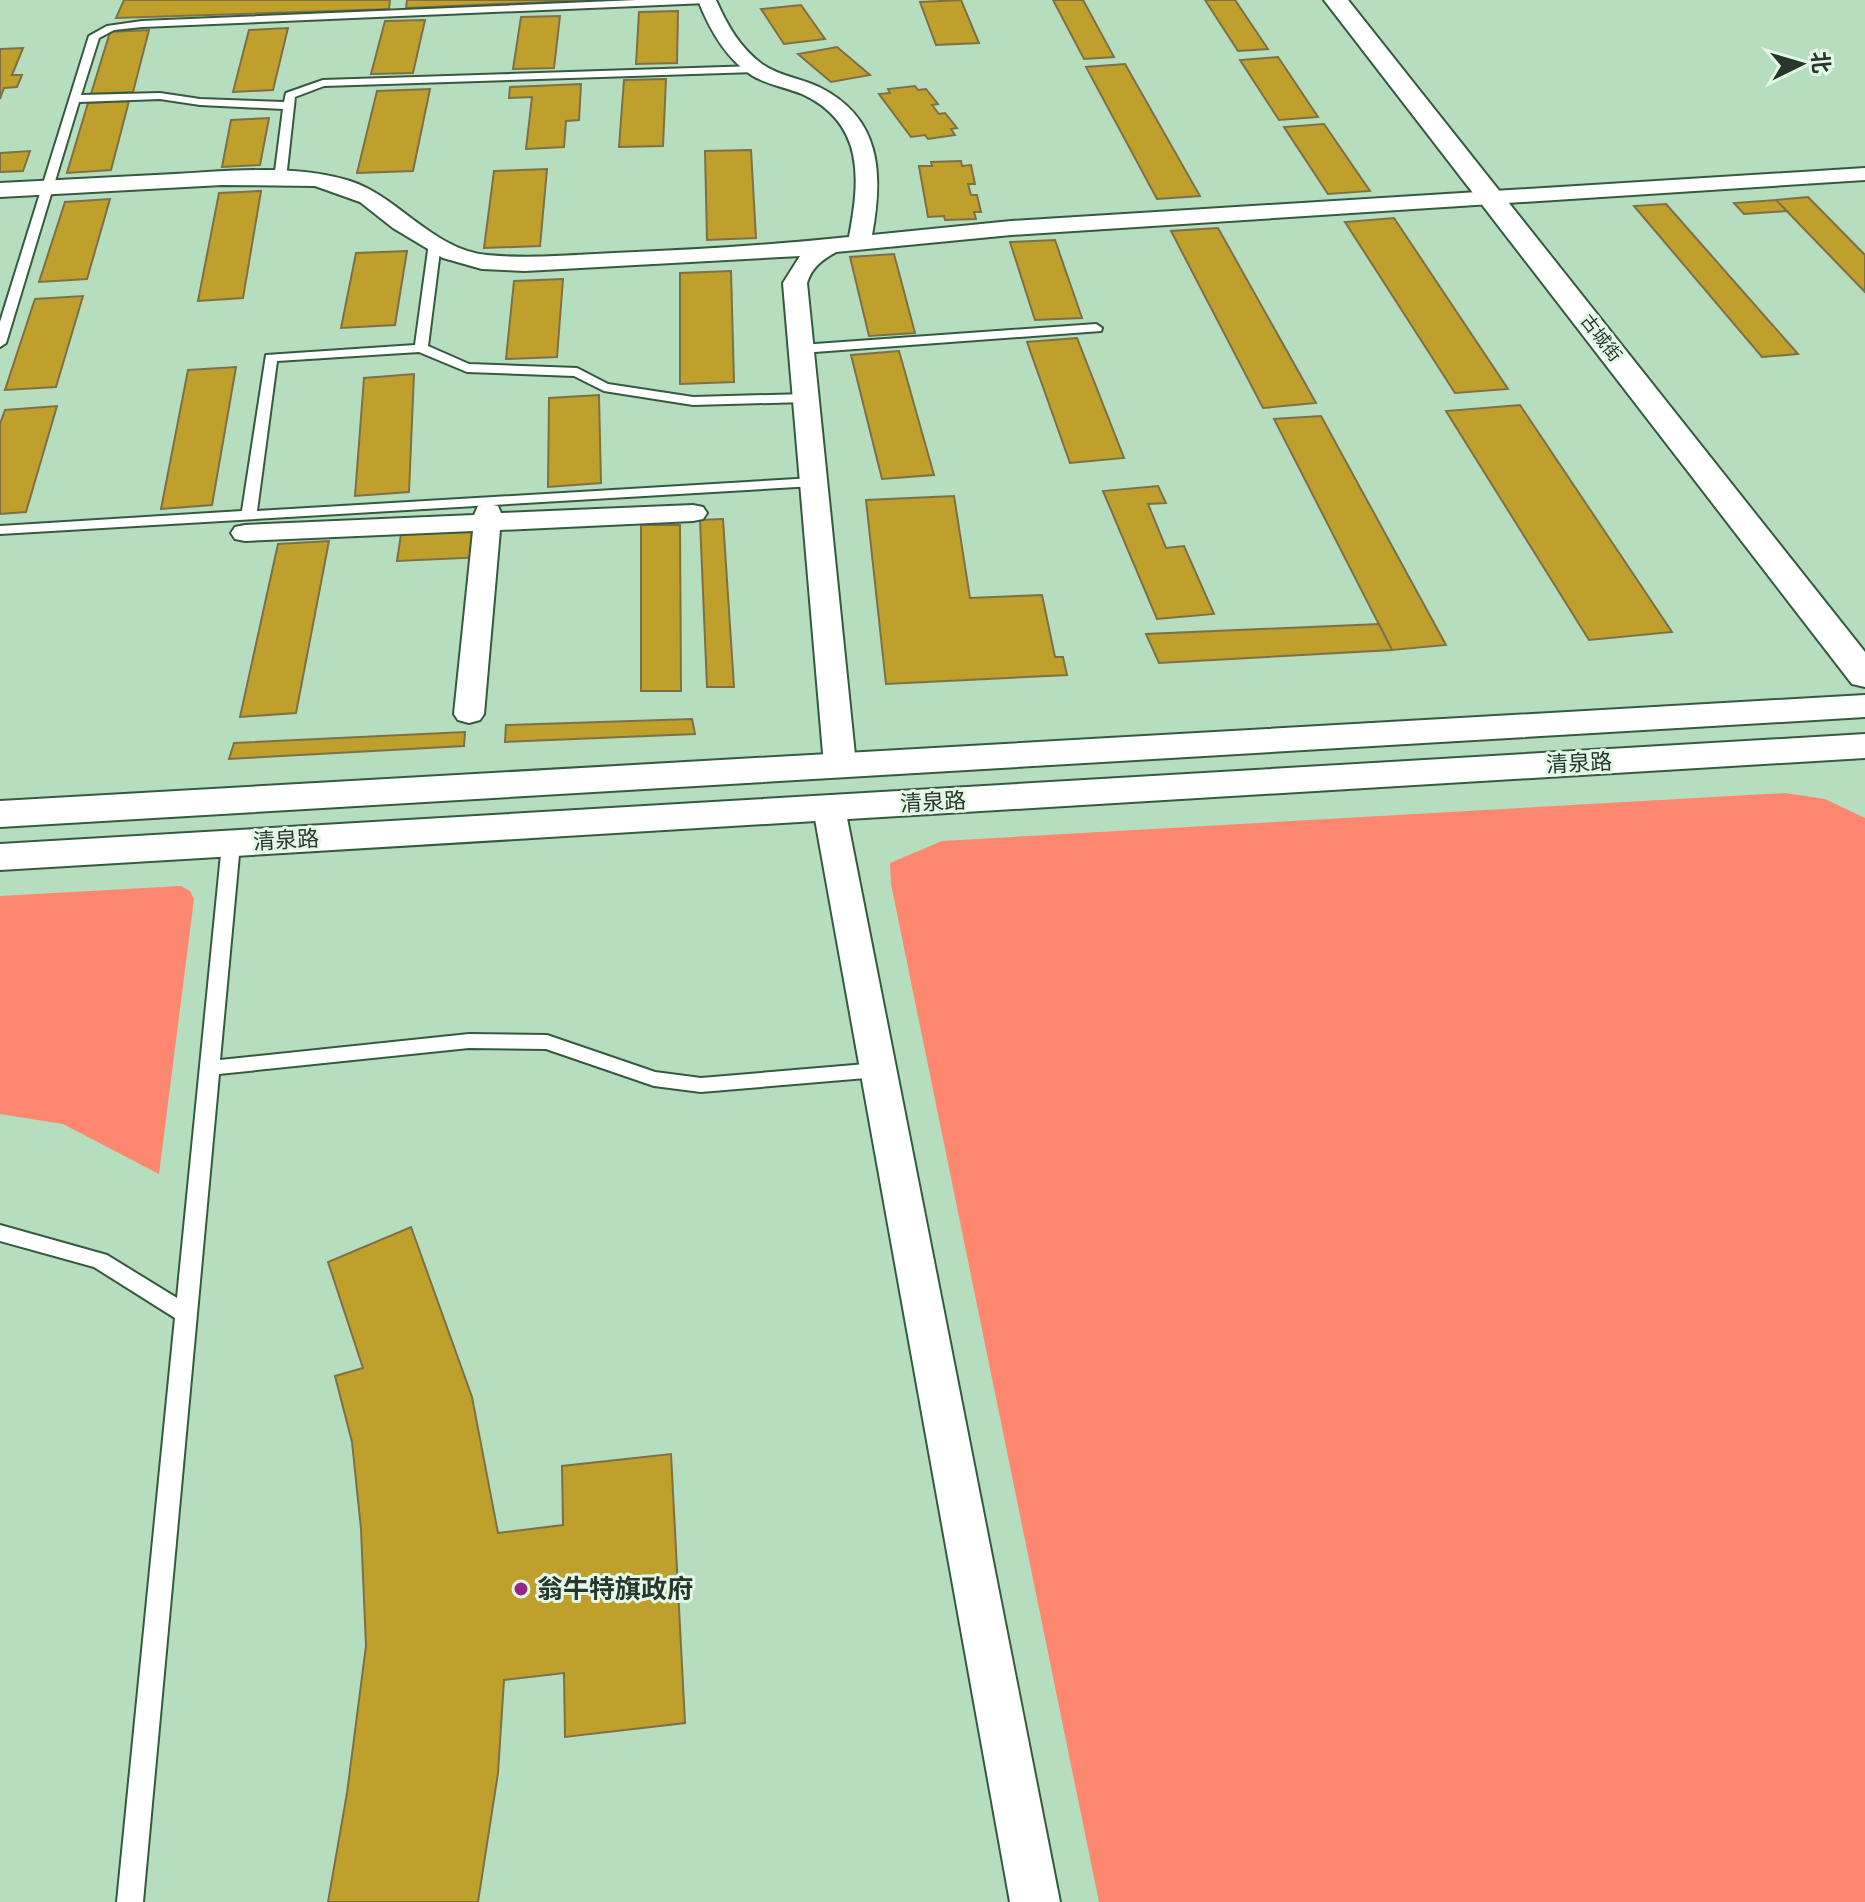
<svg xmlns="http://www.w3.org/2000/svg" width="1865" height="1902" viewBox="0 0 1865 1902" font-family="'Times New Roman','Noto Sans SC',serif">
	<rect width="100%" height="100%" fill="#b5ddbe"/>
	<path fill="#fd876f" d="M1785 793 1825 799 1865 818V1902H1099L891 884 890 863 942 841Z
		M181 886 190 891 194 899 159 1174 63 1124 0 1114V896Z"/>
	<path fill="#c0a02d" stroke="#7d7047" stroke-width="2" d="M124 0H390L389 9 116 18Z
		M407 0H596L406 8Z
		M961 0 979 43 936 45 920 2Z
		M1053 0H1083L1114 57 1084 59Z
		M1205 0H1235L1268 49 1238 51Z
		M801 5 825 39 784 44 761 9Z
		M678 11 677 63 636 64 639 12Z
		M560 16 554 68 513 69 521 17Z
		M425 20 413 73 371 74 385 21Z
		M288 28 273 90 233 92 249 30Z
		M149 30 133 92 91 94 110 32Z
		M837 47 870 75 831 82 798 54Z
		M23 48 12 75H22L17 87 4 88 0 99V49Z
		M1278 57 1318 117 1279 120 1240 60Z
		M1125 64 1200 196 1157 199 1086 67Z
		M666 79 663 146 619 147 624 80Z
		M581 84 579 120 566 121 564 147 526 149 532 97 509 98 510 87Z
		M915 86 918 90 926 89 938 104 932 105 939 114 945 113 957 128 951 129 955 135 928 139 925 135 911 137 879 94 890 93 888 89Z
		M430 89 413 171 357 173 377 91Z
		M129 101 111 170 67 173 88 103Z
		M269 118 260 165 222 167 231 120Z
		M1324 124 1370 191 1328 194 1284 127Z
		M751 150 756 238 707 240 705 151Z
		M30 151 23 171 0 172V153Z
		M961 161 962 166 971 165 975 184H968L971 195H977L981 212H974L976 219 945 220 944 216 928 217 919 166H932L931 162Z
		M547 169 540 246 484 248 494 171Z
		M261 191 243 298 198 301 219 193Z
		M1808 197 1865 255V292L1776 200Z
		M110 199 87 279 39 282 65 202Z
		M1776 200 1787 211 1744 214 1734 203Z
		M1666 204 1798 354 1762 357 1634 206Z
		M1394 218 1508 389 1455 393 1345 222Z
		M1218 228 1316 403 1263 408 1171 231Z
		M1055 240 1082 318 1035 320 1010 242Z
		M407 251 395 325 341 328 356 253Z
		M894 254 915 333 869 336 850 257Z
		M731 271 734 382 680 384V273Z
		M563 279 557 357 506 359 514 281Z
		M83 296 56 387 5 390 35 299Z
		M1077 338 1124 458 1070 463 1027 342Z
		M899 351 934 475 882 479 851 355Z
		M236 367 212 505 161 509 188 370Z
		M414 374 409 492 355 496 364 378Z
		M599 395 601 483 548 487 549 398Z
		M1520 405 1672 632 1589 640 1446 411Z
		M57 406 26 512 0 514V424L5 410Z
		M1321 416 1446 645 1392 650 1274 419Z
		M1158 486 1166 503 1148 504 1166 548 1184 546 1214 614 1157 619 1103 491Z
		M954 496 970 598 1042 595 1055 657H1063L1067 675 886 684 866 500Z
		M723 519 734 687H707L700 520Z
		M641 525H680L681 691H641Z
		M486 531 484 557 397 561 401 534Z
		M329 541 296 713 240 717 278 544Z
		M1379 624 1392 650 1159 663 1146 634Z
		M692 719 695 734 505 742 506 725Z
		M465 732 464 746 229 759 234 743Z
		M411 1227 472 1397 498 1533 563 1525 562 1466 671 1454 685 1723 565 1737 564 1673 504 1680 498 1773 478 1902H328L347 1793 366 1646 361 1529 352 1442 335 1376 363 1368 328 1262Z"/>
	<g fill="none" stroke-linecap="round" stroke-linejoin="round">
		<g stroke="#365a40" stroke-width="4">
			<path id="service" d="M637 0H712L707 3 142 27 114 30 99 38 81 95 160 93 200 99 284 102 286 93 323 80 755 66 760 69 755 72 324 86 295 97 286 179 280 182 274 179 283 109 200 105 160 99 79 102 6 343 0 347V322L89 36 107 26 142 21Z
				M435 239 441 243 428 346 469 364 577 368 608 384 693 397 806 394 813 398 806 402 693 405 604 391 574 376 467 372 419 352 277 361 257 511 814 478 821 482 814 486 0 534V526L242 511 266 355 415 345 429 243Z
				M1096 324 1102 328 1101 331 801 353 795 349 801 345Z
				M231 838 240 844 220 1060 469 1034 547 1035 655 1072 701 1078 878 1063 885 1065 888 1070 885 1075 878 1077 701 1092 654 1086 546 1049 469 1048 219 1074 143 1902H117L175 1318 94 1267 0 1241V1225L107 1255 177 1298 222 844Z"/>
		</g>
		<g stroke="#365a40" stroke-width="4">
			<path id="minor" d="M698 0H716C727 25 740 48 762 64 779 76 800 78 819 87 882 118 883 175 872 235L1011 221 1865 168V180L1011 235 836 252C822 260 812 267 807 283L856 765 851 772 840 775 829 772 824 765 783 283 800 256 525 271 482 269 443 258 393 228 360 202 315 186 222 185 0 197V183C58 180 117 177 175 174 231 171 296 164 350 181 399 197 433 250 487 255 529 259 572 255 614 253 693 250 771 245 849 237 860 180 865 123 802 94 785 87 766 85 750 74 725 57 709 28 698 0Z
				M488 504 498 506 501 513 693 505 703 507 707 513 703 519 693 521 500 530 484 714 480 720 469 723 458 720 454 714 473 531 245 541 235 539 231 533 235 527 245 525 474 515 478 506Z
				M829 798 840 801 845 808 1060 1902H1010L813 808 818 801Z"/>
		</g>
		<g stroke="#365a40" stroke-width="4">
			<path id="tertiary" d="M1324 0H1348L1865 652V687L1852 684Z
				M1865 695V717L0 827V801Z
				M1865 734V758L0 870V844Z"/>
		</g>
		<use href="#service" fill="#fff" fill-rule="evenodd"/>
		<use href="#minor" fill="#fff" fill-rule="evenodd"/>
		<use href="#tertiary" fill="#fff" fill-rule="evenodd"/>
	</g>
	<circle fill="#95298a" stroke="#e4f8e8" stroke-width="3" cx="521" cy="1589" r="8"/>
	<g text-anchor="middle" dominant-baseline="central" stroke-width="6" stroke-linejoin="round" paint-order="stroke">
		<g font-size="18" fill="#27372b" stroke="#e4f8e8">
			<text transform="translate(1601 338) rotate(52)">古城街</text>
		</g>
		<g font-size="22" fill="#27372b" stroke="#e4f8e8">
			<text transform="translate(1579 763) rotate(-3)">清泉路</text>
			<text transform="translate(933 802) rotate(-3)">清泉路</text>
			<text transform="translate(286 840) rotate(-3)">清泉路</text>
		</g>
		<g font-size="26" font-weight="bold" fill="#27372b" stroke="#e4f8e8" text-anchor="start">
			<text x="537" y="1589">翁牛特旗政府</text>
		</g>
	</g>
	<g transform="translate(1801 64) rotate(85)" stroke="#e4f8e8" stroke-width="6" paint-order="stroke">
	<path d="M0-6L14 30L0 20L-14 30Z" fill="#27372b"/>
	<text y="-12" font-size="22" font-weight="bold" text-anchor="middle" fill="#27372b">北</text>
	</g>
</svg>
